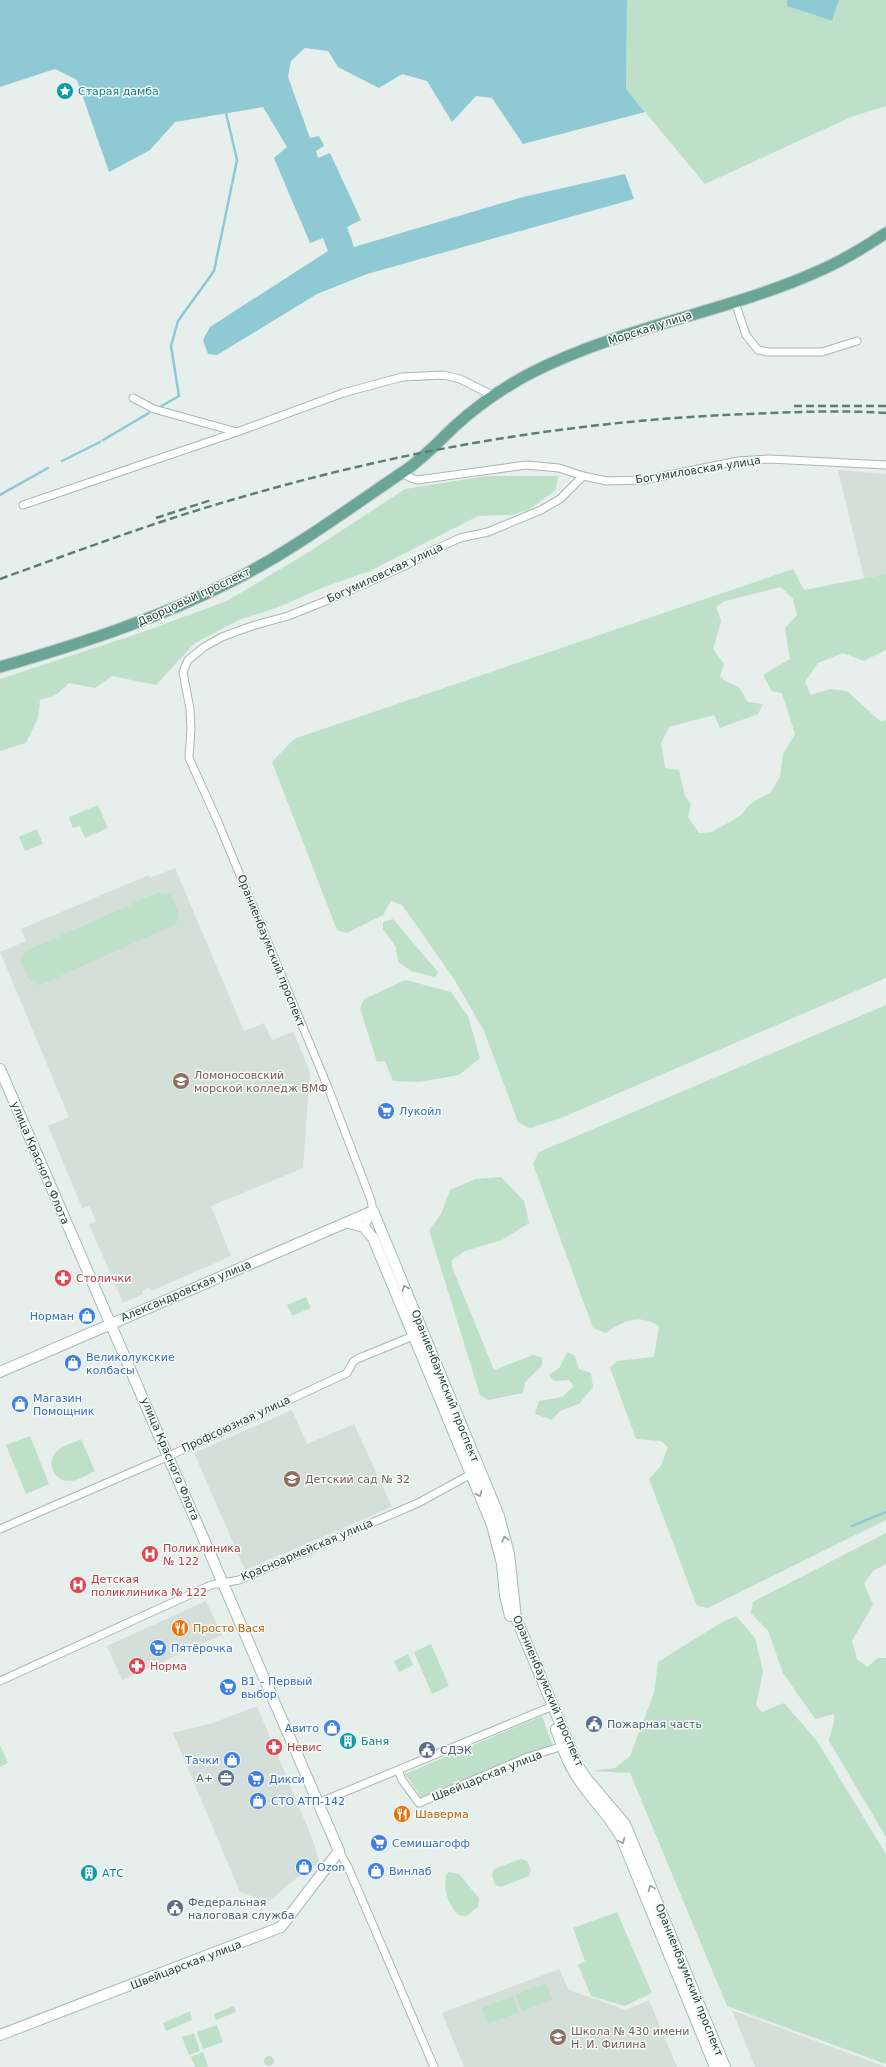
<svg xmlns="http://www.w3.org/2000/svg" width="886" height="2067" viewBox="0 0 886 2067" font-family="'DejaVu Sans',sans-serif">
	<rect width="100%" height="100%" fill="#e6efeb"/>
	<path fill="#d4dfda" d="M838 470 886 474V574L864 578Z
		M175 868 244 1031 264 1023 272 1040 293 1032 298 1043 310 1072 303 1168 211 1206 231 1256 151 1291 149 1288 142 1291 143 1294 123 1303 89 1224 96 1221 89 1206 82 1208 48 1126 69 1117 0 952 26 941 21 929 149 875 150 878Z
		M292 1410 307 1444 354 1424 392 1507 245 1570 194 1453Z
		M206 1601 222 1635 122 1680 107 1646Z
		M257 1706 312 1838 320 1864 305 1871 268 1902 240 1892 173 1733 213 1723Z
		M559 1969 569 1990 626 2010 649 2000 677 2067H464L442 2013Z
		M732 2010 886 2067H755Z"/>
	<path fill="#bfe0c8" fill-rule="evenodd" d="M627 0H787L788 6 832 21 839 0H886V106L851 117 705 184 626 89Z
		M486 476H558L556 490 528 510 511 515 478 516 370 571 324 587 279 607 239 620 195 643 156 685 112 676 95 688 69 683 56 695 40 700 38 718 26 743 0 751V679L137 634 227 601 309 552 405 489Z
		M793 569 804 590 886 574V650L864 661 843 653 818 663 805 682 811 695 830 689 847 691 880 721 886 720V978L561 1118 530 1128 518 1122 484 1031 454 979 402 905 391 901 383 915 347 933 337 930 272 762 294 739ZM781 587 793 599 797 615 785 628 790 659 763 675 772 691 782 693 795 734 783 754 780 777 771 792 750 804 740 816 712 832 699 833 688 817 691 804 685 796 679 770 665 768 661 743 669 727 714 715 720 728 758 714 763 704 748 702 739 687 725 681 720 676 724 664 713 649 721 621 716 607 725 601Z
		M98 805 108 828 85 838 80 826 73 828 69 817Z
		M37 829 43 844 25 851 19 837Z
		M159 892 170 894C175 905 184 915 174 925L40 985C27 983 25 971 20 961L26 951Z
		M393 919 438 972 435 977 411 971 398 962 396 947 383 929V922Z
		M406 980 451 992 468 1016 480 1058 459 1075 418 1082 393 1081 385 1061 377 1062 360 1008 364 999Z
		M886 1005V1520L708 1608 697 1606 649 1479 661 1466 668 1447 661 1441 636 1439 610 1368 617 1361 654 1357 659 1326C639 1314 624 1320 606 1333L593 1328 533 1164 539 1152Z
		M501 1177 524 1201 529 1223 502 1240 465 1251 452 1260V1267L494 1370 533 1355 542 1358V1366L525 1382 523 1393 488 1400 480 1395 429 1230 441 1214 450 1190 475 1179Z
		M306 1297 311 1308 292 1316 287 1305Z
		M567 1352 575 1356 579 1369 591 1373 593 1387 579 1404 560 1411 552 1420 535 1414 539 1401 562 1397 574 1386 569 1380 554 1381 549 1375 560 1367Z
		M30 1436 49 1484 26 1494 6 1445Z
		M81 1439 95 1471C87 1475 78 1481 69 1481 54 1482 46 1463 56 1452 61 1446 73 1443 81 1439Z
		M886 1533V1564L873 1571 864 1583 873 1605 852 1641 857 1659 867 1667 878 1658H886V1837L829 1741C830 1731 836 1724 834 1714L815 1719 783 1673 768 1631 751 1613 753 1602Z
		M736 1616 755 1638 763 1671 756 1705 762 1712 784 1703 817 1741 886 1854V2064L727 2006 630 1773 592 1771 615 1768 630 1756 654 1693 658 1662 722 1622Z
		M431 1644 449 1686 432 1694 414 1652Z
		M408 1654 413 1665 399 1672 394 1661Z
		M542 1716 553 1747 526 1755 421 1797 405 1774Z
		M0 1745 8 1763 0 1767Z
		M521 1859 527 1861 531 1870 529 1876 501 1887 495 1885 492 1875 494 1869Z
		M449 1872 459 1874 479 1898 478 1907 466 1916 459 1915C448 1906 443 1888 446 1875Z
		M617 1912 652 1993 625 2006 591 1996 578 1965 585 1961 573 1928Z
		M546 1983 553 2000 522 2011 515 1995Z
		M513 1996 519 2012 488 2024 482 2008Z
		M234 2006 236 2012 216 2020 214 2014Z
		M190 2011 192 2020 166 2031 163 2023Z
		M217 2025 223 2042 203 2049 197 2032Z
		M194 2033 200 2051 189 2055 182 2037Z
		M203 2052 208 2067H195L191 2057Z
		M264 2061a5 5 0 1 1 10 0a5 5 0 1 1-10 0Z"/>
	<path fill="#8ec9d4" d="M0 0H627L626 89 645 112 523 144 492 98 476 96 452 122 427 81 402 74 379 88 338 67 328 51 305 48 291 61 288 77 310 138 319 136 324 146 316 151 318 158 330 153 361 220 347 227 354 247 523 197 625 174 634 199 367 274 317 294 217 355 208 354 203 340 210 327 328 251 323 238 310 243 274 158 287 147 263 107 175 122 150 150 109 172 77 80 55 69 0 87Z
		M787 0H839L832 21 787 6Z"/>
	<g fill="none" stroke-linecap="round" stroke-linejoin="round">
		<path stroke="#8ec9d4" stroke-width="2.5" d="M158 408 179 396 171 346 178 321 214 271 237 160 226 113
			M103 440 149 413
			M62 461 100 442
			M0 495 48 468
			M852 1526 886 1512"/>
		<g stroke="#a8b8b2" stroke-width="9">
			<path id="street" d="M735 302 746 335 758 350 768 352H822L857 341
				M133 398 154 409 237 432
				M403 473 409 477 417 480 526 465 559 468 583 476 607 481 644 480 738 461 770 459 886 465
				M23 505 237 432 343 393 402 377 444 375 460 379 494 396
				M364 1227 373 1211 371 1200 329 1090 218 822 189 758 191 728 190 709 183 672 188 660 204 647 222 637 252 626 288 616 328 600 405 566 434 550 460 538 488 532 541 510 560 499 583 476
				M0 1529 169 1456 347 1373 353 1362 357 1359 418 1334
				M0 1681 211 1585 239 1580 418 1503 475 1472
				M398 1770 402 1780 419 1803 528 1757 566 1745
				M318 1803 548 1708
				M339 1851 348 1867 434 2067"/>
		</g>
		<g stroke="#a4bbb3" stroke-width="12">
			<path id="secondary" d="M0 1069 339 1851 281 1927 0 2035
				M349 1223 364 1227 373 1238 492 1525 502 1564 505 1595 510 1616
				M0 1372 373 1211 499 1516 509 1554 516 1618 578 1766 586 1778 625 1824 725 2067
				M556 1729C562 1746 568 1765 579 1780 592 1800 609 1815 621 1837L715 2067"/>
		</g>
		<g stroke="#c2cac8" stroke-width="13">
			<path id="primary" d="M0 667C80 644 160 618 234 580 293 550 348 509 403 472 423 459 438 442 455 426 477 406 503 388 529 374 621 326 727 313 821 270 844 260 865 247 886 233"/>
		</g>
		<use href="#street" stroke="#fff" stroke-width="7"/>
		<use href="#secondary" stroke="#fff" stroke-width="10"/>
		<use href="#primary" stroke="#6aa596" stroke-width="11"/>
		<path stroke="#5f7d75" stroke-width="2.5" stroke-dasharray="8 4" stroke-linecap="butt" d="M794 406H886
			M156 518 211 500
			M0 579C80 550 160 520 242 497 407 449 578 420 749 414 795 412 841 410 886 413"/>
	</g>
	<defs><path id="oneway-chevron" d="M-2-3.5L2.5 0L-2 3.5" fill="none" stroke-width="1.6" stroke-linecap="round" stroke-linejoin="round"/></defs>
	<g stroke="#92a09c">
		<use href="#oneway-chevron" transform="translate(405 1288) rotate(-112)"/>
		<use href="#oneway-chevron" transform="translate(479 1494) rotate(67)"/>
		<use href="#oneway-chevron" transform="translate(505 1539) rotate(-105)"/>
		<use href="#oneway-chevron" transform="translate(622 1841) rotate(66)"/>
		<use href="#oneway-chevron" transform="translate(651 1888) rotate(-112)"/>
	</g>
	<defs>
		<g id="sight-disc" transform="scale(0.9)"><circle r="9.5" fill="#0f9aa8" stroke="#f7fbf9"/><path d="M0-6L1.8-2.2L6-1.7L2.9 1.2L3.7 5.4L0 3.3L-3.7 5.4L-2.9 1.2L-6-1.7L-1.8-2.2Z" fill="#fff"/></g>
		<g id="university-disc" transform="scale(0.9)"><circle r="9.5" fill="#8d6e63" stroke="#f7fbf9"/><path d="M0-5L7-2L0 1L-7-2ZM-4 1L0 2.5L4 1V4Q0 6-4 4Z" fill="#fff"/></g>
		<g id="supermarket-disc" transform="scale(0.9)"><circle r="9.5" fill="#3f7fe0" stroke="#f7fbf9"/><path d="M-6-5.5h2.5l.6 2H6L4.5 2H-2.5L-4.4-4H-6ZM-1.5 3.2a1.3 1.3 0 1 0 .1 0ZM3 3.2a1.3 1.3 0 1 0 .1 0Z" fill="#fff"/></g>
		<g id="pharmacy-disc" transform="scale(0.9)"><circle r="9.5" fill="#e0444e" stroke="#f7fbf9"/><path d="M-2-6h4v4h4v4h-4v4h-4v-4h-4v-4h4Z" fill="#fff"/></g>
		<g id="shop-disc" transform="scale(0.9)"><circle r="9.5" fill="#3f7fe0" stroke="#f7fbf9"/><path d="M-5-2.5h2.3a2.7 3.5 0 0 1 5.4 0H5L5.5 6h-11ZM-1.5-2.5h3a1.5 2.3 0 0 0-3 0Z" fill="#fff"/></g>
		<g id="school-disc" transform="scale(0.9)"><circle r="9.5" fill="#8d6e63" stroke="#f7fbf9"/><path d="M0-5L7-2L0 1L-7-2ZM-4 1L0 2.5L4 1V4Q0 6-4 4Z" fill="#fff"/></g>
		<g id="hospital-disc" transform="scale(0.9)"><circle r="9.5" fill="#e0444e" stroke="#f7fbf9"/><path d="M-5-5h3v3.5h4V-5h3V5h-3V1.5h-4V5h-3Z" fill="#fff"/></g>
		<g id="restaurant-disc" transform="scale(0.9)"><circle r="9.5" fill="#e8710a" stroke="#f7fbf9"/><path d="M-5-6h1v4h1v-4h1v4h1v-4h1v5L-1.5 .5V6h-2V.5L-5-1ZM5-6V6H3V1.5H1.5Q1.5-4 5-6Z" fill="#fff"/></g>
		<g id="civic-disc" transform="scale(0.9)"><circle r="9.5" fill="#5c6f8a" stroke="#f7fbf9"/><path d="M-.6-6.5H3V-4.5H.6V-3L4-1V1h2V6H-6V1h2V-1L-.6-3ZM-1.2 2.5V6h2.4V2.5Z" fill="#fff"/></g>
		<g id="building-disc" transform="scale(0.9)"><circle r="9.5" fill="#0f9aa8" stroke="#f7fbf9"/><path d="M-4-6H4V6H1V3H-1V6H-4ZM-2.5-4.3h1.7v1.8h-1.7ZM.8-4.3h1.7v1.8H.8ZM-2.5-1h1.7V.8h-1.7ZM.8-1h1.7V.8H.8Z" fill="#fff"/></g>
		<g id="office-disc" transform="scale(0.9)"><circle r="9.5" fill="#5c6f8a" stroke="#f7fbf9"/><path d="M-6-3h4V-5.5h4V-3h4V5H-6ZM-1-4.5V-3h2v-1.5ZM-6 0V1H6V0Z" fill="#fff"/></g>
	</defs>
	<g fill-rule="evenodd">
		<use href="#sight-disc" x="65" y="91"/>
		<use href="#university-disc" x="181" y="1081"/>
		<use href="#supermarket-disc" x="386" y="1111"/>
		<use href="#pharmacy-disc" x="63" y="1278"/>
		<use href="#shop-disc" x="87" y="1316"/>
		<use href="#shop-disc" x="73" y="1363"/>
		<use href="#shop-disc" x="20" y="1404"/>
		<use href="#school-disc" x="292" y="1479"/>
		<use href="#hospital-disc" x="150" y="1554"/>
		<use href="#hospital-disc" x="78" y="1585"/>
		<use href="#restaurant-disc" x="180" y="1628"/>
		<use href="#supermarket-disc" x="158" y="1648"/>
		<use href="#pharmacy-disc" x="137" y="1666"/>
		<use href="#supermarket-disc" x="228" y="1687"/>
		<use href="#civic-disc" x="594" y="1724"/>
		<use href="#shop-disc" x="332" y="1728"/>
		<use href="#building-disc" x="348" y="1741"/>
		<use href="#pharmacy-disc" x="274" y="1747"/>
		<use href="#civic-disc" x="427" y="1750"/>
		<use href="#shop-disc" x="232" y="1760"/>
		<use href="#office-disc" x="226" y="1778"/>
		<use href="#supermarket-disc" x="256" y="1779"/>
		<use href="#shop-disc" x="258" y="1801"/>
		<use href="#restaurant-disc" x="402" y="1814"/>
		<use href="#supermarket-disc" x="379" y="1843"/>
		<use href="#shop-disc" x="304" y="1867"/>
		<use href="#shop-disc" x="376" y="1871"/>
		<use href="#building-disc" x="89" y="1873"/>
		<use href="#civic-disc" x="175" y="1908"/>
		<use href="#school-disc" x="558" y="2037"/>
	</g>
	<g text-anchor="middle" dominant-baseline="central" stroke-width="3" stroke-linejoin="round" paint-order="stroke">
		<g font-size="11" fill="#0d838f" stroke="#f7fbf9" text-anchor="start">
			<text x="78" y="91">Старая дамба</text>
			<text x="361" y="1741">Баня</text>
			<text x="102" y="1873">АТС</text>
		</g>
		<g font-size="11" fill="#24423a" stroke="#f7fbf9">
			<text transform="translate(650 328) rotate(-18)">Морская улица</text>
			<text transform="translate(698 470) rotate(-9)">Богумиловская улица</text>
			<text transform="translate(385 573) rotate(-25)">Богумиловская улица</text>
			<text transform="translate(194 597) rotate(-25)">Дворцовый проспект</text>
			<text transform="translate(271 951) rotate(68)">Ораниенбаумский проспект</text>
			<text transform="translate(40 1163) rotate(67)">улица Красного Флота</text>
			<text transform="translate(186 1291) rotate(-23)">Александровская улица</text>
			<text transform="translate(445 1386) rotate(68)">Ораниенбаумский проспект</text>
			<text transform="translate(236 1424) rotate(-25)">Профсоюзная улица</text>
			<text transform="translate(170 1459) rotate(67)">улица Красного Флота</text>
			<text transform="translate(307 1550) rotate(-23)">Красноармейская улица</text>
			<text transform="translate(548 1691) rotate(67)">Ораниенбаумский проспект</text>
			<text transform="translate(487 1776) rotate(-22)">Швейцарская улица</text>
			<text transform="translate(186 1965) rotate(-21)">Швейцарская улица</text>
			<text transform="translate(689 1980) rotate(68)">Ораниенбаумский проспект</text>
		</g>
		<g font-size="11" fill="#785e54" stroke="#f7fbf9" text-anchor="start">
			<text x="194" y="1075">Ломоносовский<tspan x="194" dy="13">морской колледж ВМФ</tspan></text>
			<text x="305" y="1479">Детский сад № 32</text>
			<text x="571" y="2031">Школа № 430 имени<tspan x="571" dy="13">Н. И. Филина</tspan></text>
		</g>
		<g font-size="11" fill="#366cbe" stroke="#f7fbf9" text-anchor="start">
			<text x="399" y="1111">Лукойл</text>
			<text x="74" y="1316" text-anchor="end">Норман</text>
			<text x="86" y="1357">Великолукские<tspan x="86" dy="13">колбасы</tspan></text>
			<text x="33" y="1398">Магазин<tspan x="33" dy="13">Помощник</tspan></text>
			<text x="171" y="1648">Пятёрочка</text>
			<text x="241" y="1681">В1 – Первый<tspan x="241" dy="13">выбор</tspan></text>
			<text x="319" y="1728" text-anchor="end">Авито</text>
			<text x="219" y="1760" text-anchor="end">Тачки</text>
			<text x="269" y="1779">Дикси</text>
			<text x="271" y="1801">СТО АТП-142</text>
			<text x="392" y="1843">Семишагофф</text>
			<text x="317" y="1867">Ozon</text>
			<text x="389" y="1871">Винлаб</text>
		</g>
		<g font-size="11" fill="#be3a42" stroke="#f7fbf9" text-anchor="start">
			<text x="76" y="1278">Столички</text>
			<text x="163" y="1548">Поликлиника<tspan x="163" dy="13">№ 122</tspan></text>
			<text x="91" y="1579">Детская<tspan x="91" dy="13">поликлиника № 122</tspan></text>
			<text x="150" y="1666">Норма</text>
			<text x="287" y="1747">Невис</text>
		</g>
		<g font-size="11" fill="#c56008" stroke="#f7fbf9" text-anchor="start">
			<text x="193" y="1628">Просто Вася</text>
			<text x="415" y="1814">Шаверма</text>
		</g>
		<g font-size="11" fill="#4e5e75" stroke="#f7fbf9" text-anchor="start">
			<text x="607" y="1724">Пожарная часть</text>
			<text x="440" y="1750">СДЭК</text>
			<text x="213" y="1778" text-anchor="end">А+</text>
			<text x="188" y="1902">Федеральная<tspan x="188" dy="13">налоговая служба</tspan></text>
		</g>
	</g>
</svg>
